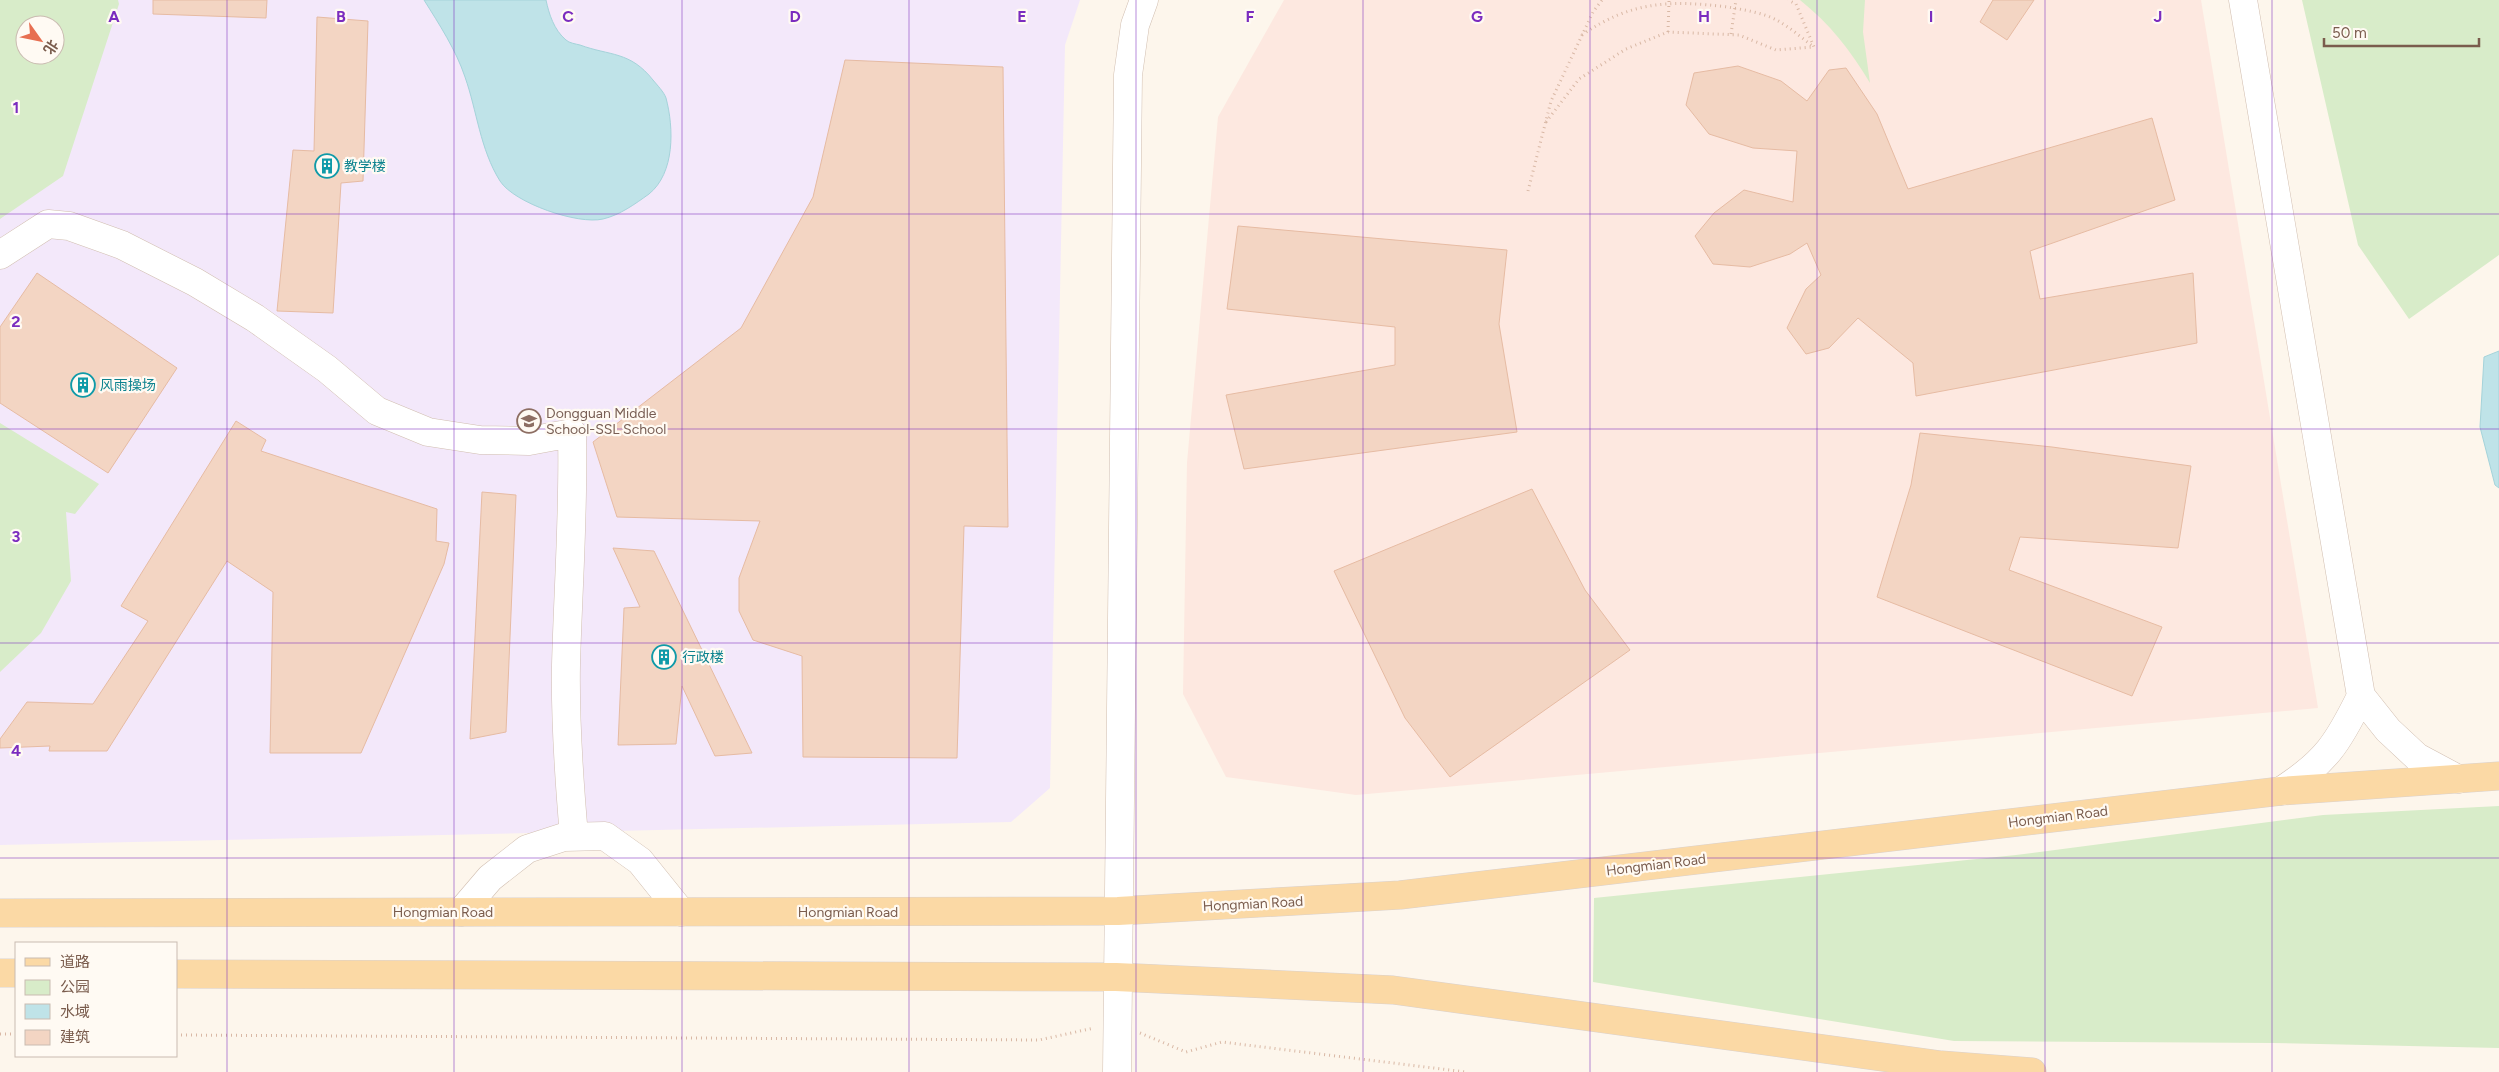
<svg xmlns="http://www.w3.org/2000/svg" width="2499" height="1072" viewBox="0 0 2499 1072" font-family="Figtree,'Noto Sans SC',sans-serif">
	<rect width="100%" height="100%" fill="#fdf6ec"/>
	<path fill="#fde8e0" d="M1284 0H2201L2318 708 1356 795 1226 777 1183 694 1187 463 1218 117Z"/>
	<path fill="#f3e8fa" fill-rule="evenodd" d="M0 0H1080L1065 45 1050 788 1011 822 0 845ZM25 25H55V55H25Z"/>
	<path fill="#d8ecc9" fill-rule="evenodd" d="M0 0H118L119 4 63 176 0 219ZM25 25H55V55H25Z
		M1800 0H1865L1863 32 1870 83C1851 51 1830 24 1800 0Z
		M2302 0H2499V255L2409 319 2358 245Z
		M0 423 99 484 75 514 66 512 71 581 41 633 0 672Z
		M2499 806V1048L2272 1043 1954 1041 1593 982 1594 898 2016 855 2323 815Z"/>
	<path fill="#bfe3e8" stroke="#a5d3da" d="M424 0H546C549 14 554 30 566 40 569 43 576 44 580 45 610 56 630 51 653 80 657 85 664 92 666 98 674 128 675 173 649 194 635 204 620 215 603 219 578 225 514 203 500 181 480 149 477 111 465 77 456 50 439 24 424 0Z
		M2499 351V488L2495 485 2480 427 2484 357Z"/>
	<path fill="#f3d5c3" stroke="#e6bba3" d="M153 0H267L266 18 153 14Z
		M1993 0H2034L2007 40 1980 22Z
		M317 17 368 21 363 181 341 183 333 313 277 311 293 150 314 151Z
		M845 60 1003 67 1008 527 964 526 957 758 803 757 802 656 753 640 739 611V578L760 521 617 517 593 442 741 328 813 197Z
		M1738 66 1781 81 1807 101 1829 70 1846 68 1877 114 1908 189 2152 118 2175 200 2030 251 2040 299 2193 273 2197 343 1916 396 1913 363 1858 318 1829 348 1806 354 1787 328 1806 289 1821 275 1807 243 1790 254 1750 267 1713 264 1695 236 1714 213 1744 190 1793 202 1797 151 1753 148 1709 134 1686 105 1694 73Z
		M1238 226 1507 250 1499 324 1517 432 1244 469 1226 395 1395 365V327L1227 309Z
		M37 273 177 368 108 473 0 403V327Z
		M236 421 266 440 261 451 437 509 436 541 449 543 444 564 361 753H270L273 592 227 561 107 751H49L50 746 0 748V739L27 702 93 704 148 621 121 606Z
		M1920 433 2052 447 2191 466 2178 548 2020 537 2009 570 2162 627 2132 696 1877 597 1911 485Z
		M1532 489 1585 590 1630 650 1450 777 1405 718 1334 571Z
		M482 492 516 495 506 732 470 739Z
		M613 548 654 551 752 753 715 756 682 686 676 744 618 745 624 608 640 607Z"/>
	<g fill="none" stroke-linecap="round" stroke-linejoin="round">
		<g stroke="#d1beb0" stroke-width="29">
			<path id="minor" d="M2243 0 2361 696 2388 730 2417 757 2458 779
				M0 255 48 224 69 226 122 245 195 282 255 318 327 369 377 411 428 432 480 440 529 441 572 433C574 511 568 588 566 665 565 722 569 779 574 836
				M2281 791C2326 762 2338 743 2361 696
				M461 912 490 878 527 849 564 837 605 836 640 861 681 912
				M1117 1072 1128 75 1135 25 1144 0"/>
		</g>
		<g stroke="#dad1cd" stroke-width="29">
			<path id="major" d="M0 913 1118 911 1400 895 2281 791 2499 776
				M0 973H16
				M176 974 1116 977 1393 990 1941 1065 2032 1072"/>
		</g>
		<path stroke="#d9b8a5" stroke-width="3" stroke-dasharray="1 4" stroke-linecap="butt" d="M1668 32 1669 1
			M1731 34 1736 0
			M1582 35C1631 1 1670 0 1728 7 1744 10 1766 13 1780 22 1792 29 1803 39 1814 47L1796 4 1788 0
			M1546 122 1579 79 1626 49 1668 32 1739 35 1776 50 1813 47
			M1528 191 1551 101 1593 12 1602 0
			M1140 1033 1186 1052 1222 1042 1466 1072
			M0 1034H16
			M176 1035 1039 1040 1094 1028"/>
		<use href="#minor" stroke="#fff" stroke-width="28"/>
		<use href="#major" stroke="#fbd9a5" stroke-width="28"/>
	</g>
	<path fill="none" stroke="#7b2cbf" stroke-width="1" stroke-opacity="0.55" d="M227 0V1072M454 0V1072M682 0V1072M909 0V1072M1136 0V1072M1363 0V1072M1590 0V1072M1817 0V1072M2045 0V1072M2272 0V1072M0 214H2499M0 429H2499M0 643H2499M0 858H2499"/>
	<defs>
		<g id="building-ring" transform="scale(1.25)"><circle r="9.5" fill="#fffaf3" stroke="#0f9aa8" stroke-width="1.5"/><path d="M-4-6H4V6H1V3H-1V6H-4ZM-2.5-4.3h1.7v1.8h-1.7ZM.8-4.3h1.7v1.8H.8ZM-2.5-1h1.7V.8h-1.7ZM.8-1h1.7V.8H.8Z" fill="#0f9aa8"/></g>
		<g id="school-ring" transform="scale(1.25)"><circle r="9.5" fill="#fffaf3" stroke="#8d6e63" stroke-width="1.5"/><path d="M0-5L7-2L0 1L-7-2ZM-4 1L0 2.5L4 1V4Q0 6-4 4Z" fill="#8d6e63"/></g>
	</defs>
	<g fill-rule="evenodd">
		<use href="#building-ring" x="327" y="166"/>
		<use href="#building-ring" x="83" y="385"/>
		<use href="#school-ring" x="529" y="421"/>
		<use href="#building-ring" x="664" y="657"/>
	</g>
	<g text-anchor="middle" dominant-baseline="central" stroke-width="4.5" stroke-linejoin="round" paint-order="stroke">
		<g font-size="14" fill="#0d838f" stroke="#fffaf3" text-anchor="start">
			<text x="344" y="166">教学楼</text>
			<text x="100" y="385">风雨操场</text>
			<text x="682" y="657">行政楼</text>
		</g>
		<g font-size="14" fill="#785e54" stroke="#fffaf3" text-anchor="start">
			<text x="546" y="413">Dongguan Middle<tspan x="546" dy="16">School-SSL School</tspan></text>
		</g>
		<g font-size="14" fill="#7a5c4d" stroke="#fffaf3">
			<text transform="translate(2058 817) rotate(-7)">Hongmian Road</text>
			<text transform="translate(1656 865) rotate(-7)">Hongmian Road</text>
			<text transform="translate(1253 904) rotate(-3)">Hongmian Road</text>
			<text x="443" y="912">Hongmian Road</text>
			<text x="848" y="912">Hongmian Road</text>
		</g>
	</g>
	<g font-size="16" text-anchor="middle" font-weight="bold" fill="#7b2cbf" stroke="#fffaf3" stroke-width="4.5" stroke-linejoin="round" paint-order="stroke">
		<text x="114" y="22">A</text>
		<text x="341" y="22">B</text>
		<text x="568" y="22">C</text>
		<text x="795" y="22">D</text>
		<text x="1022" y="22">E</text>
		<text x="1250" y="22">F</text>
		<text x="1477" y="22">G</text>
		<text x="1704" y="22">H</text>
		<text x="1931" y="22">I</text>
		<text x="2158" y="22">J</text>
		<text x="16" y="113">1</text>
		<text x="16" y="327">2</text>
		<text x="16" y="542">3</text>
		<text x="16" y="756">4</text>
	</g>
	<rect x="15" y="942" width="162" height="115" fill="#fffaf3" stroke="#cabbb1"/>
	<rect x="25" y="958" width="25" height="8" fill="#fbd9a5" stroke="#cabbb1"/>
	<text x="60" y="967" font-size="15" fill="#7a5c4d">道路</text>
	<rect x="25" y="980" width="25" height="15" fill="#d8ecc9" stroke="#cabbb1"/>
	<text x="60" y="992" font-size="15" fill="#7a5c4d">公园</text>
	<rect x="25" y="1004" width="25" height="15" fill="#bfe3e8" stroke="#cabbb1"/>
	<text x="60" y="1017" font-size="15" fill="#7a5c4d">水域</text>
	<rect x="25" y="1030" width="25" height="15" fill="#f3d5c3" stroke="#cabbb1"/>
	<text x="60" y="1042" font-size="15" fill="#7a5c4d">建筑</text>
	<g transform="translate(40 40) rotate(123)"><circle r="24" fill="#fffaf3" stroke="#cabbb1"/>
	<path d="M0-4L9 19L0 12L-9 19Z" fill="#e76f51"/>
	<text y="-8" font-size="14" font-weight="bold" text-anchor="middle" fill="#7a5c4d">北</text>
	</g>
	<path d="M2324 38v8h155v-8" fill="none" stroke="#7a5c4d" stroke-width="2.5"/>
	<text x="2332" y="38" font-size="15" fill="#7a5c4d" stroke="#fffaf3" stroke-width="4" paint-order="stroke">50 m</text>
</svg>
